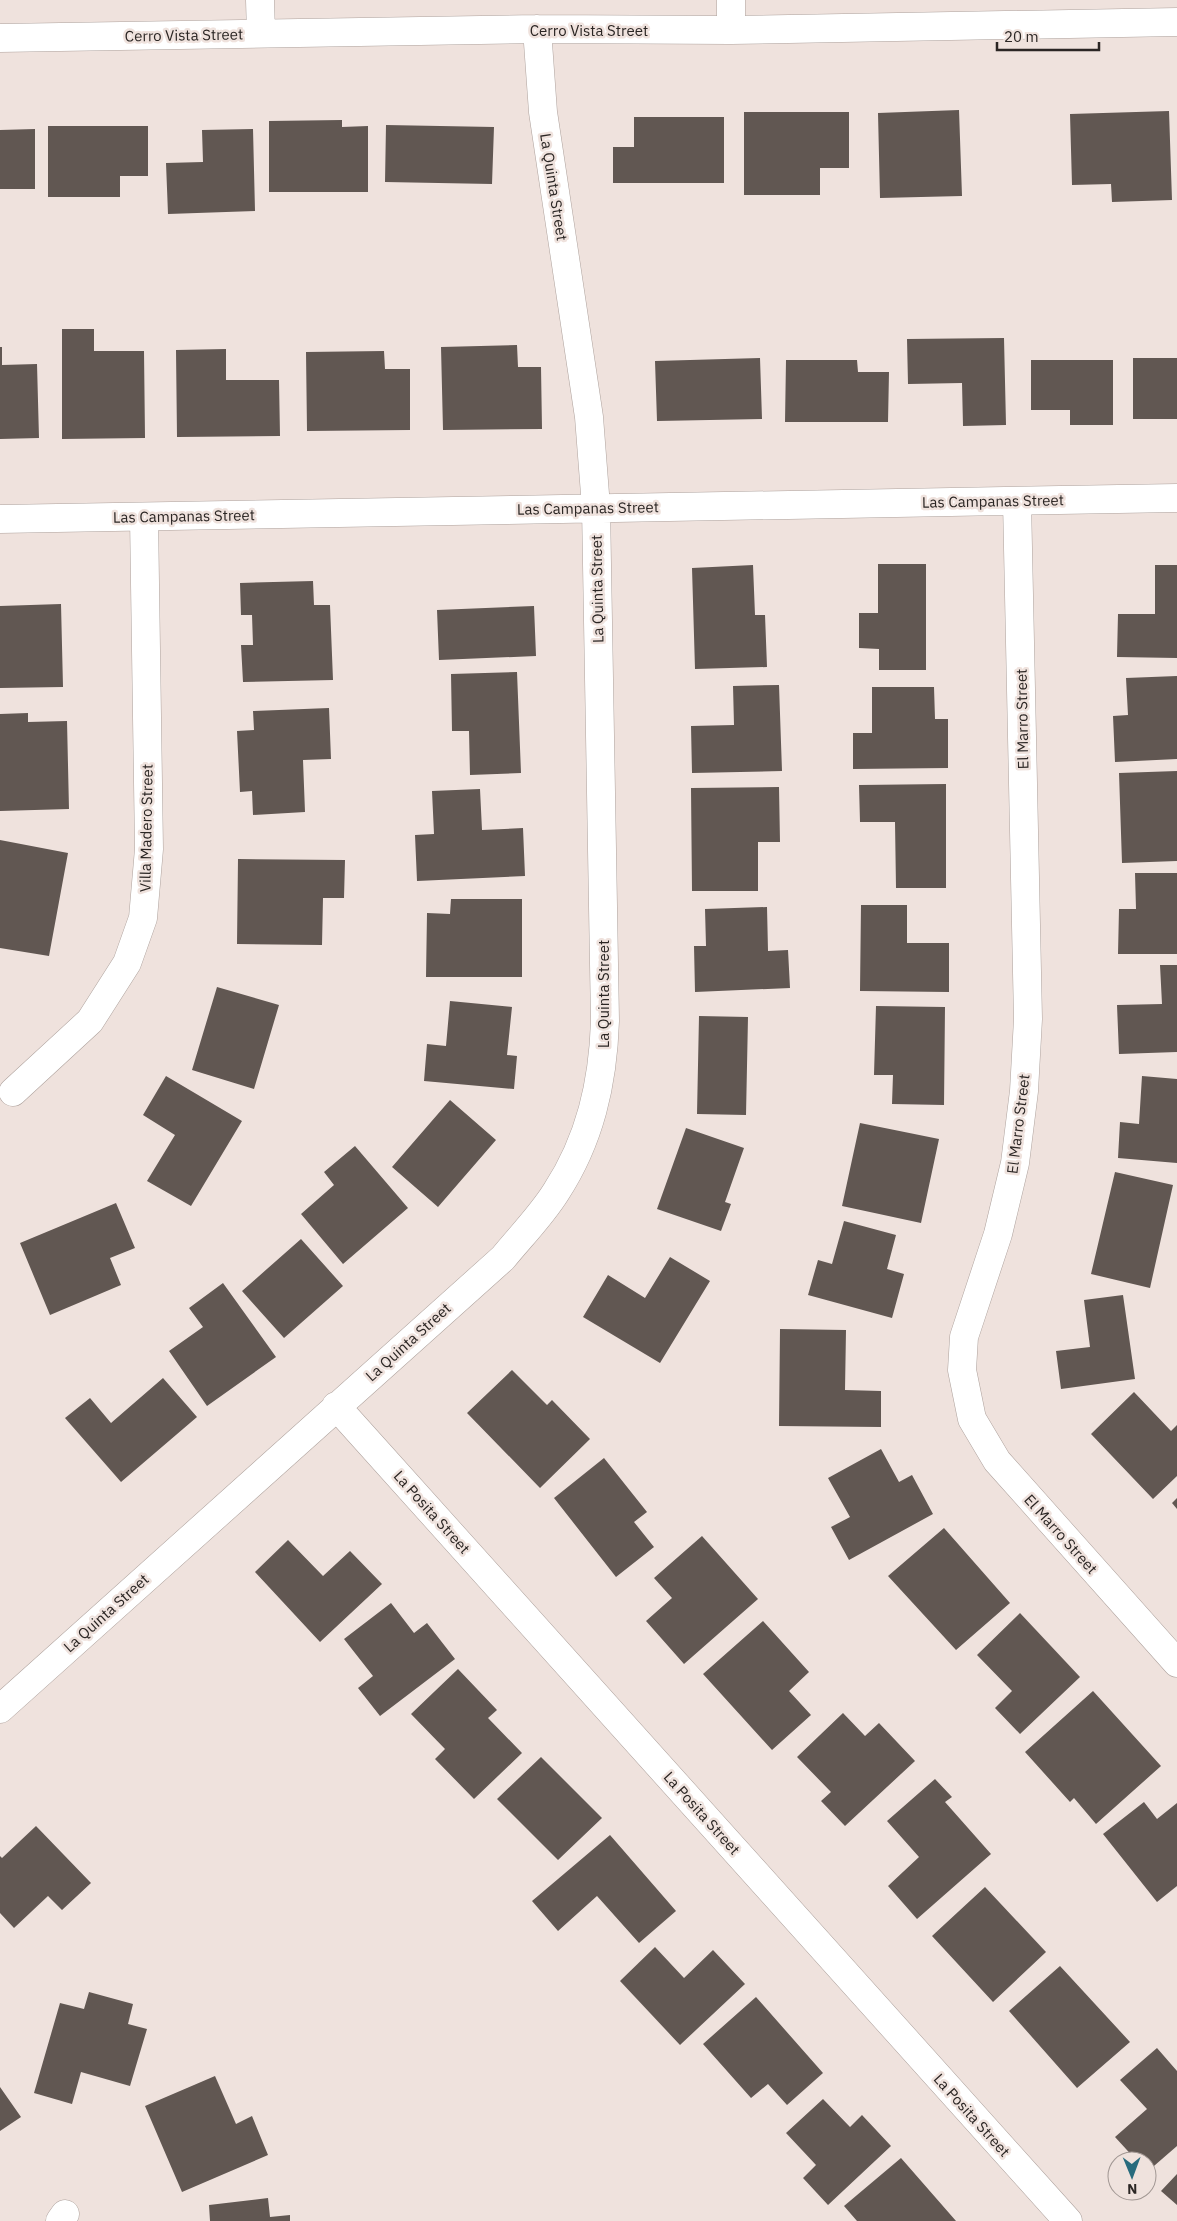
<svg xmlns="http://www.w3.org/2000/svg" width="1177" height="2221" viewBox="0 0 1177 2221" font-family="'IBM Plex Sans',sans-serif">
	<rect width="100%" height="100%" fill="#efe2dd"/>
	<path fill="#615752" d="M959 110 962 196 880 198 878 113Z
		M1169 111 1172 200 1112 202 1111 184 1072 185 1070 114Z
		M744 112H849V168H820V195H744Z
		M634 117H724V183H613V147H634Z
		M342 120V127L368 126V192H269V121Z
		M386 125 494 127 492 184 385 182Z
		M48 126H148V176H120V197H48Z
		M35 129V189H0V130Z
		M253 129 255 211 168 214 166 163 203 162 202 130Z
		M62 329H94V351H144L145 438 62 439Z
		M1004 338 1006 425 963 426 962 383 908 384 907 339Z
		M517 345 518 367H541L542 429 443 430 441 347Z
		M0 347H2V365L37 364 39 438 0 439Z
		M226 349V380H279L280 436 177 437 176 350Z
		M384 351 385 369H410V430L307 431 306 352Z
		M760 358 762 419 657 421 655 361Z
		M1133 358H1177V419H1133Z
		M786 360H857L858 372H889L888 422H785Z
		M1031 360H1113V425H1070V410H1031Z
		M878 564H926V670H879V649L859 648V613H878Z
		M753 565 755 615H765L767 667 695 669 692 568Z
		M1155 565H1177V658L1117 657 1118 614H1155Z
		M313 581 314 605H330L333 680 243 682 241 645H253L252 615H241L240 583Z
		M61 604 63 687 0 688V606Z
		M534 606 536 656 439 660 437 610Z
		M517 672 521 773 470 775 469 731H452L451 674Z
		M1177 676V759L1115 762 1113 716 1128 715 1126 678Z
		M779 685 782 771 692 773 691 726 734 725 733 686Z
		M872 687H934L935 719H948V768L853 769V733H872Z
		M329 708 331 759 303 760 305 812 253 815 252 791 240 792 237 731 254 730 253 711Z
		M28 713V722L67 721 69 809 0 811V714Z
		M1177 771V861L1122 863 1119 773Z
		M946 784V888H896L895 822H860L859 785Z
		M779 787 780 842H758V891H692L691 788Z
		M480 789 482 830 523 828 525 876 417 881 415 835 434 834 432 791Z
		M0 840 68 853 49 956 0 948Z
		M238 859 345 860 344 898H323L322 945 237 944Z
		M1135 873H1177V954H1118L1119 909H1136Z
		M451 899H522V977H426L427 913 450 914Z
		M861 905H907V943H949V992L860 991Z
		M767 907 768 951 788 950 790 988 695 992 694 946H706L705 909Z
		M1160 965H1177V1052L1119 1054 1117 1005 1162 1004Z
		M217 987 279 1005 254 1089 192 1070Z
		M450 1001 512 1007 507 1055 517 1056 514 1089 424 1081 427 1044 446 1046Z
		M876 1006 945 1007 944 1105 892 1104 893 1075H874Z
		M699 1016 748 1017 746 1115 697 1114Z
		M166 1076 242 1121 191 1206 147 1181 175 1135 143 1115Z
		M1142 1076 1177 1079V1163L1118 1158 1120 1122 1139 1124Z
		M450 1100 496 1140 438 1207 392 1167Z
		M860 1123 939 1139 921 1223 842 1206Z
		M686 1128 744 1148 725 1202 731 1204 721 1231 657 1209Z
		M355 1146 408 1208 343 1264 301 1214 334 1185 324 1172Z
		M1115 1172 1173 1185 1150 1288 1091 1274Z
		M116 1203 135 1248 110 1258 121 1285 50 1315 20 1243Z
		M844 1221 896 1235 887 1269 904 1274 892 1318 808 1295 818 1260 832 1264Z
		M301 1239 343 1286 284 1338 242 1291Z
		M670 1257 710 1281 660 1363 583 1317 608 1275 645 1298Z
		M223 1283 276 1357 207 1406 169 1351 203 1327 189 1308Z
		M1123 1295 1135 1379 1061 1389 1056 1351 1090 1347 1084 1300Z
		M780 1329 846 1330 845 1390 881 1391V1427L779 1426Z
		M512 1370 547 1405 552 1400 590 1439 540 1488 467 1413Z
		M163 1378 197 1417 121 1482 65 1418 90 1398 111 1423Z
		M1134 1392 1171 1431 1177 1425V1476L1153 1499 1091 1434Z
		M881 1449 899 1482 912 1475 933 1514 849 1560 831 1527 850 1517 828 1478Z
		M604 1458 647 1512 634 1522 654 1547 616 1577 554 1498Z
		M1177 1498V1509L1172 1503Z
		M944 1528 1010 1603 956 1650 888 1576Z
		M702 1536 758 1599 684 1664 646 1621 672 1598 654 1578Z
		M288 1540 323 1576 350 1551 382 1584 320 1642 255 1572Z
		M391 1603 414 1633 427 1623 455 1659 380 1716 358 1688 373 1676 344 1639Z
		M1020 1613 1080 1677 1020 1734 995 1708 1012 1691 977 1655Z
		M763 1621 809 1672 789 1691 811 1715 772 1750 703 1674Z
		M458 1669 497 1710 488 1718 522 1753 474 1799 435 1759 445 1749 411 1714Z
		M1093 1691 1161 1766 1096 1824 1074 1798 1070 1802 1025 1752Z
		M843 1713 865 1736 879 1723 915 1761 845 1826 821 1801 831 1792 797 1757Z
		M541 1757 602 1818 558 1860 497 1799Z
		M935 1779 952 1797 945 1802 991 1854 917 1919 888 1886 919 1857 887 1821Z
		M1144 1802 1157 1819 1177 1803V1886L1157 1902 1103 1834Z
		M36 1826 91 1883 62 1910 48 1896 14 1928 0 1913V1856L2 1858Z
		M610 1835 676 1911 639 1943 597 1896 558 1931 532 1901Z
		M985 1887 1046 1952 993 2002 932 1936Z
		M655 1947 684 1978 713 1950 745 1984 680 2045 620 1981Z
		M1060 1966 1130 2042 1077 2088 1009 2011Z
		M89 1992 133 2004 128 2024 147 2029 130 2086 81 2072 72 2104 34 2093 60 2003 84 2009Z
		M756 1997 823 2073 787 2105 768 2084 751 2098 703 2044Z
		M1157 2048 1177 2071V2146L1147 2172V2161H1137L1115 2137 1147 2109 1120 2080Z
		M215 2076 236 2124 252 2116 268 2155 182 2192 145 2106Z
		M0 2087 21 2117 0 2131Z
		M823 2099 850 2127 862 2115 891 2146 828 2205 803 2178 816 2165 786 2133Z
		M901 2158 956 2221H857L844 2206Z
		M1177 2174V2205L1161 2191Z
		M268 2198 270 2217 290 2215V2221H210L209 2205Z"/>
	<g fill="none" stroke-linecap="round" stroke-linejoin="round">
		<g stroke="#aea29d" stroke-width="29">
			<path id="street" d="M260 0 261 33
				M731 0V30
				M0 38 537 29 731 30 1177 22
				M1017 501 1028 1019 1024 1091 1015 1163 998 1234 964 1337 962 1370 972 1419 997 1461 1177 1663
				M0 519 1177 498
				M13 1092 90 1021 127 963 143 918 149 849 144 517
				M336 1406 1068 2221
				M0 1709 503 1258C520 1237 541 1216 556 1192 590 1140 603 1083 605 1021L596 507 589 417 543 112 537 29
				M60 2221 65 2214"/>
		</g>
		<use href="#street" stroke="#fff" stroke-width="28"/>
	</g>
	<g text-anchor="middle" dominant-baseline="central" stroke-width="5" stroke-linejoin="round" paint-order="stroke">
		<g font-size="15" fill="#2b2624" stroke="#efe2dd">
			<text x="589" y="30">Cerro Vista Street</text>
			<text transform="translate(184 35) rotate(-1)">Cerro Vista Street</text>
			<text transform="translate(554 187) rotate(81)">La Quinta Street</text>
			<text transform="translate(993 501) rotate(-1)">Las Campanas Street</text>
			<text transform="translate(588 508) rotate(-1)">Las Campanas Street</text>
			<text transform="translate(184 516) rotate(-1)">Las Campanas Street</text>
			<text transform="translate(597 589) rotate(-91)">La Quinta Street</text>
			<text transform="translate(1022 719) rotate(-91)">El Marro Street</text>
			<text transform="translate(146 828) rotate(-89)">Villa Madero Street</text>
			<text transform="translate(603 994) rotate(-90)">La Quinta Street</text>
			<text transform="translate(1018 1124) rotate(-83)">El Marro Street</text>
			<text transform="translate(408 1342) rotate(-42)">La Quinta Street</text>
			<text transform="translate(432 1512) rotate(48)">La Posita Street</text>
			<text transform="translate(1061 1534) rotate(48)">El Marro Street</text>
			<text transform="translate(106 1613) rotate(-42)">La Quinta Street</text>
			<text transform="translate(702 1813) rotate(48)">La Posita Street</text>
			<text transform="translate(972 2115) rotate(48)">La Posita Street</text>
		</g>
	</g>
	<g transform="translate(1132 2176) rotate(179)"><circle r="24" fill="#efe2dd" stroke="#a19793"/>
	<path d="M0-4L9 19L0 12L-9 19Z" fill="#286b7d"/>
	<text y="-8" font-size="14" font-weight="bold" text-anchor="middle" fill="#2b2624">N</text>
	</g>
	<path d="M997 42v8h102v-8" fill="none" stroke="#2b2624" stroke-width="2.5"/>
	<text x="1004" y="42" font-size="15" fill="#2b2624" stroke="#efe2dd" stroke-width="4" paint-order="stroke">20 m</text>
</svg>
